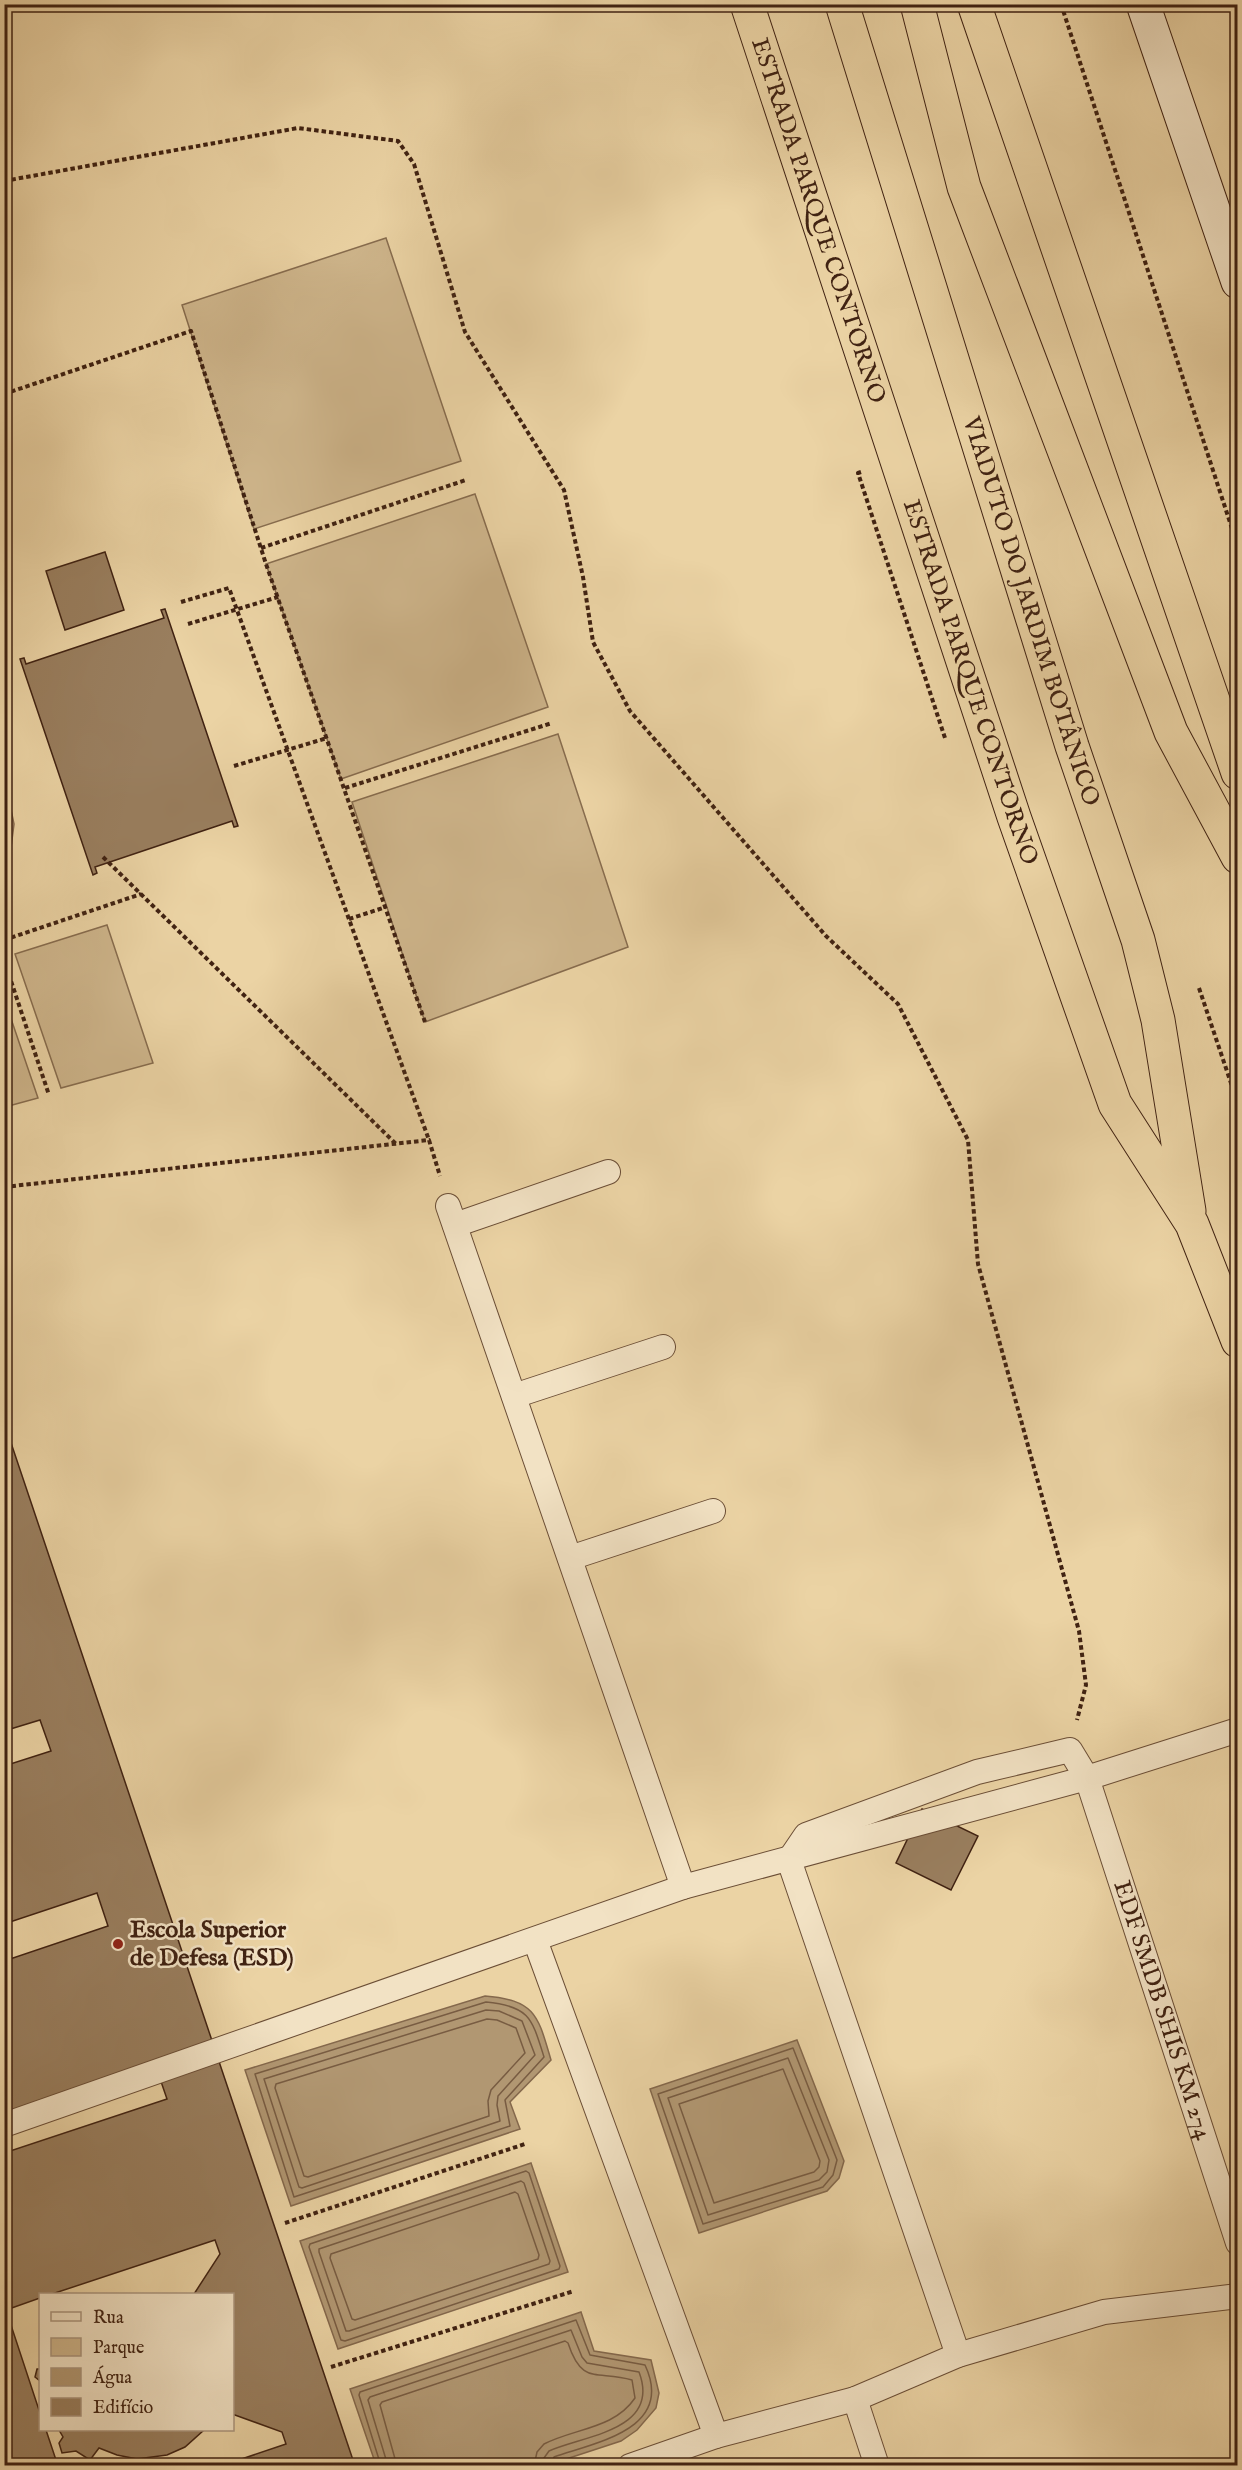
<svg xmlns="http://www.w3.org/2000/svg" width="1242" height="2470" viewBox="0 0 1242 2470" font-family="'IM FELL English',serif">
	<rect width="100%" height="100%" fill="#ebd3a4"/>
	<filter id="stains"><feTurbulence type="fractalNoise" baseFrequency=".00333" numOctaves="4"/><feColorMatrix values="0 0 0 0 .2 0 0 0 0 .09 0 0 0 0 .02 0 0 0 .5 -.17"/></filter>
	<radialGradient id="worn" r=".72"><stop offset=".6" stop-color="#630" stop-opacity="0"/><stop offset="1" stop-color="#630" stop-opacity=".3"/></radialGradient>
	<path fill="#ceb58b" stroke="#876c4e" stroke-width="1.5" d="M386 238 461 461 254 529 182 305Z
		M475 494 548 707 341 779 266 564Z
		M558 734 628 947 425 1022 352 802Z
		M107 925 153 1063 61 1088 15 954Z
		M5 1001 38 1098 5 1107H4Z"/>
	<path fill="#b19772" stroke="#84684c" stroke-width="1.5" d="M5 781 14 824 8 871 5 877Z
		M485 1996C536 2000 538 2016 551 2060L510 2102 520 2129 291 2206 245 2070Z
		M797 2040 844 2161 839 2178 827 2191 699 2233 650 2089Z
		M531 2163 568 2272 338 2349 300 2241Z
		M581 2312 594 2351 651 2360 659 2393 656 2408 637 2430 621 2441 548 2465H376L350 2389Z"/>
	<g fill="none" stroke-linecap="round" stroke-linejoin="round">
		<path stroke="#785c42" stroke-width="1.5" d="M486 2002C530 2006 532 2019 544 2057L505 2100 510 2126 294 2197 255 2074Z
			M486 2010 499 2011 522 2021 535 2055 498 2096 497 2105 500 2121 302 2188 299 2187 264 2079Z
			M487 2019 497 2020 516 2028 525 2053 491 2090 488 2101 489 2116 308 2177 304 2176 275 2088 276 2084Z
			M793 2048 837 2160 833 2175 823 2187 703 2224 658 2094Z
			M788 2058 829 2160 827 2172 819 2180 708 2215 668 2098Z
			M783 2069 820 2161 819 2167 814 2172 714 2203 679 2104Z
			M526 2171 529 2173 560 2266 559 2269 345 2341 341 2340 309 2247 310 2244Z
			M521 2181 524 2183 550 2261 549 2264 349 2331H346L319 2252V2249Z
			M515 2192 518 2194 539 2255 538 2259 355 2320 352 2319 330 2258 331 2254Z
			M381 2466 359 2395 360 2392 576 2320 590 2355 645 2365C675 2429 597 2442 554 2457L550 2466
			M388 2466 368 2400 370 2397 571 2330 582 2357 587 2363 639 2372C661 2430 586 2435 549 2451L544 2458 543 2466
			M397 2466 380 2405 382 2402 565 2341 568 2343C582 2386 597 2370 632 2380L635 2398C614 2429 575 2428 544 2444L537 2452 534 2466"/>
	</g>
	<path fill="#997e5e" stroke="#402212" stroke-width="1.5" d="M105 552 124 610 65 630 46 571Z
		M165 609 238 826 234 827 232 821 95 867 97 873 93 875 20 659 24 658 26 664 164 618 161 610Z
		M4 1422 355 2466H221L286 2444 282 2432 232 2414V2294H194L220 2254 215 2240 52 2294H40V2298L6 2310 40 2413V2430H46L58 2466H4V2153L167 2099 156 2067 4 2118V1961L108 1926 97 1893 4 1924V1766L51 1751 40 1720 4 1731Z
		M922 1809 978 1836 951 1890 896 1863Z
		M37 2369H40V2381L35 2377Z
		M59 2430H204L185 2447 167 2455 137 2459 117 2455 99 2448 90 2460 76 2451 62 2453 59 2443 63 2437Z"/>
	<g fill="none" stroke-linecap="round" stroke-linejoin="round">
		<g stroke="#6b4e36" stroke-width="26">
			<g id="lane">
				<path d="M448 1206 683 1887"/>
				<path d="M455 1225 608 1172"/>
				<path d="M514 1396 663 1347"/>
				<path d="M570 1558 713 1511"/>
				<path d="M535 1940 716 2436"/>
				<path d="M4 2125 683 1887 1087 1778 1238 1730"/>
				<path id="s1" d="M958 2355 789 1860 806 1835 977 1772 1070 1750 1087 1778 1238 2243"/>
				<path d="M855 2399 877 2466"/>
				<path d="M630 2466 716 2436 855 2399 958 2355 1104 2312 1238 2296"/>
			</g>
		</g>
		<g stroke="#402212" stroke-width="35">
			<path id="secondary" d="M1143 4 1238 282"/>
		</g>
		<g stroke="#402212" stroke-width="35">
			<g id="highway">
				<path id="s2" d="M747 4 1014 817 1115 1104 1192 1224 1238 1341"/>
				<path id="s3" d="M842 4 1072 746 1138 940 1158 1020 1189 1211"/>
				<path d="M917 4 964 187 1171 732 1238 857"/>
				<path d="M974 4 1238 773"/>
			</g>
		</g>
		<path stroke="#402212" stroke-width="4" stroke-dasharray="4.5 3" stroke-linecap="butt" d="M1061 4 1238 547
			M4 181 298 128 398 141 414 164 465 332 564 490 583 577 593 642 630 711 826 936 898 1004 968 1140 978 1264 1079 1631 1086 1685 1077 1720
			M4 394 191 331 266 564 425 1022
			M861 472 858 473 945 738
			M261 548 466 480
			M181 602 229 588 429 1140
			M188 624 278 597
			M234 766 327 738
			M345 788 552 723
			M103 857 396 1144
			M349 919 386 907
			M4 940 141 894
			M4 960 49 1095
			M1199 988 1238 1104
			M4 1187 429 1140 440 1176
			M285 2223 525 2144
			M331 2367 574 2291"/>
		<use href="#lane" stroke="#f2e2c4" stroke-width="24"/>
		<use href="#secondary" stroke="#f2e2c4" stroke-width="33"/>
		<use href="#highway" stroke="#ebd3a4" stroke-width="33"/>
	</g>
	<circle fill="#8f2418" stroke="#f2e2c4" stroke-width="2" cx="118" cy="1944" r="6"/>
	<g text-anchor="middle" dominant-baseline="central" stroke-width="5" stroke-linejoin="round" paint-order="stroke">
		<g font-size="24" fill="#402212" stroke="#f2e2c4">
			<text stroke="none"><textPath href="#s2" startOffset="228">ESTRADA PARQUE CONTORNO</textPath></text>
			<text stroke="none"><textPath href="#s3" startOffset="636">VIADUTO DO JARDIM BOTÂNICO</textPath></text>
			<text stroke="none"><textPath href="#s2" startOffset="714">ESTRADA PARQUE CONTORNO</textPath></text>
			<text stroke="none"><textPath href="#s1" startOffset="1108">EDF SMDB SHIS KM 274</textPath></text>
		</g>
		<g font-size="24" font-weight="bold" fill="#402212" stroke="#f2e2c4" text-anchor="start">
			<text x="130" y="1930">Escola Superior<tspan x="130" dy="28">de Defesa (ESD)</tspan></text>
		</g>
	</g>
	<rect width="1242" height="2470" fill="none" stroke="#ebd3a4" stroke-width="24"/>
	<rect x="6" y="6" width="1230" height="2458" fill="none" stroke="#402212" stroke-width="3"/>
	<rect x="12" y="12" width="1218" height="2446" fill="none" stroke="#402212" stroke-width="1.5"/>
	<rect x="39" y="2293" width="195" height="138" fill="#f2e2c4" stroke="#ab957d" stroke-width="1.5"/>
	<rect x="51" y="2312" width="30" height="9" fill="#f2e2c4" stroke="#ab957d" stroke-width="1.5"/>
	<text x="93" y="2323" font-size="18" fill="#402212">Rua</text>
	<rect x="51" y="2338" width="30" height="18" fill="#ceb58b" stroke="#ab957d" stroke-width="1.5"/>
	<text x="93" y="2353" font-size="18" fill="#402212">Parque</text>
	<rect x="51" y="2368" width="30" height="18" fill="#b19772" stroke="#ab957d" stroke-width="1.5"/>
	<text x="93" y="2383" font-size="18" fill="#402212">Água</text>
	<rect x="51" y="2398" width="30" height="18" fill="#997e5e" stroke="#ab957d" stroke-width="1.5"/>
	<text x="93" y="2413" font-size="18" fill="#402212">Edifício</text>
	<rect width="100%" height="100%" filter="url(#stains)"/>
	<rect width="100%" height="100%" fill="url(#worn)"/>
</svg>
